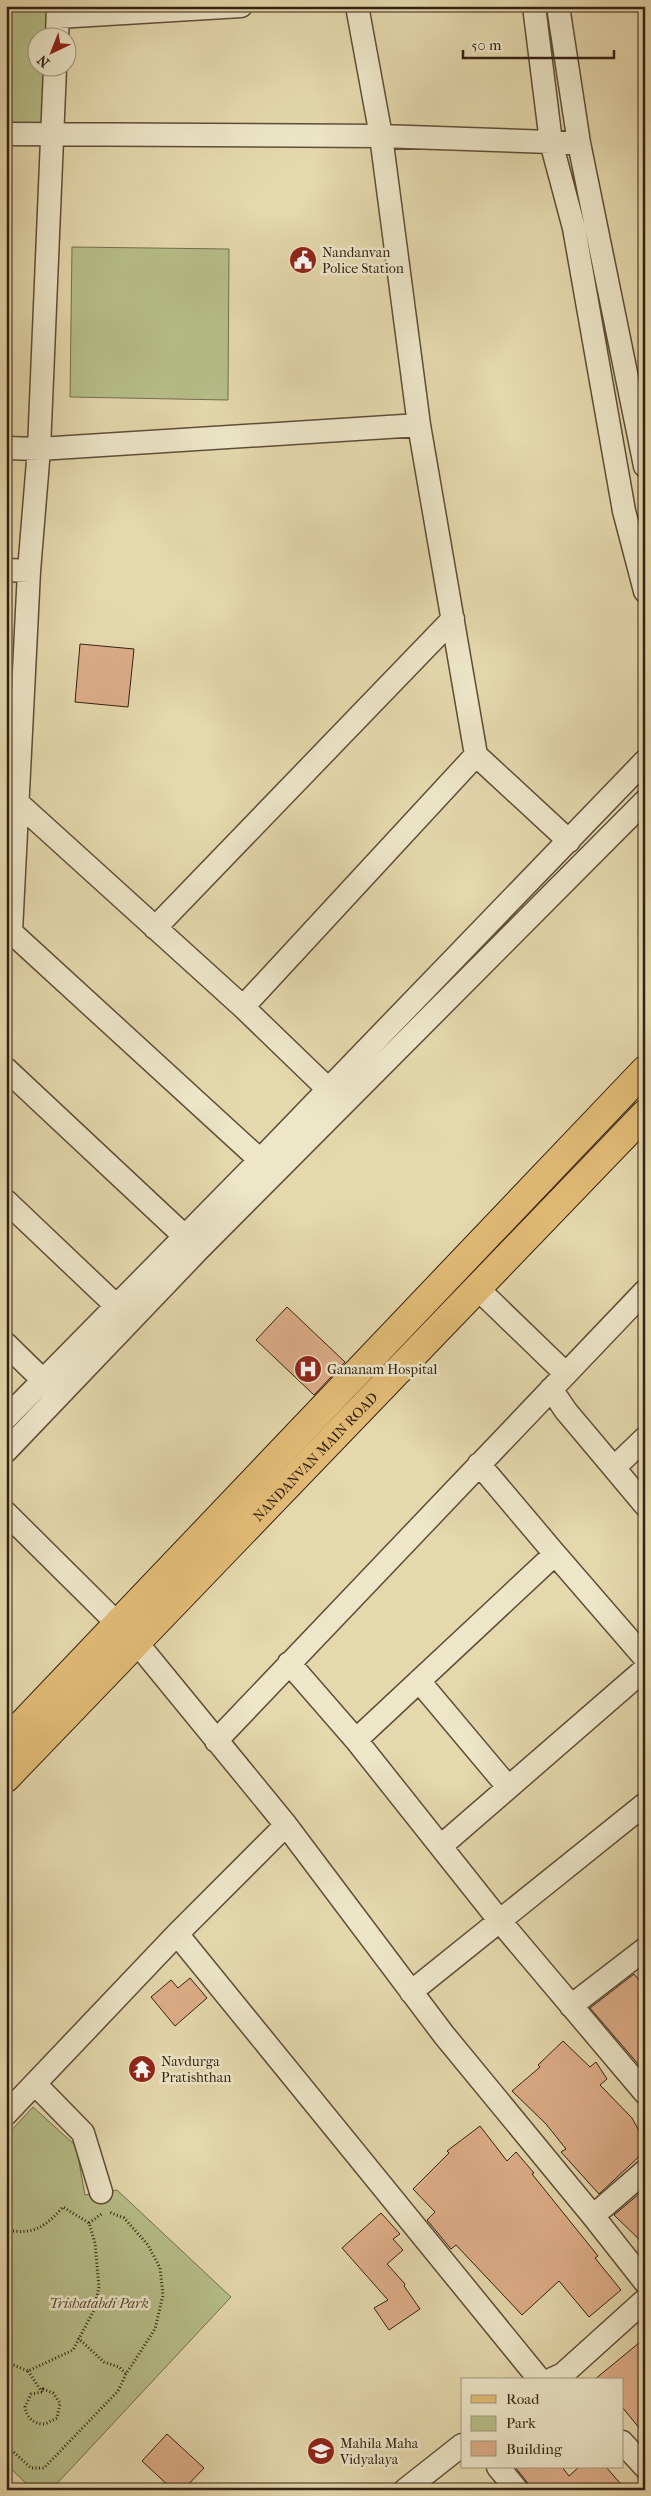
<svg xmlns="http://www.w3.org/2000/svg" width="651" height="2496" viewBox="0 0 651 2496" font-family="'IM FELL French Canon',serif">
	<rect width="100%" height="100%" fill="#e4d8ac"/>
	<filter id="stains"><feTurbulence type="fractalNoise" baseFrequency=".004" numOctaves="4"/><feColorMatrix values="0 0 0 0 .2 0 0 0 0 .09 0 0 0 0 .02 0 0 0 .5 -.17"/></filter>
	<radialGradient id="worn" r=".72"><stop offset=".6" stop-color="#630" stop-opacity="0"/><stop offset="1" stop-color="#630" stop-opacity=".3"/></radialGradient>
	<path fill="#b6be88" stroke="#756f4e" d="M6 6H56L55 37 38 38V68H54L51 136 6 134Z
		M72 247 229 249 228 400 70 397Z
		M33 2107 76 2146 85 2195 117 2190 231 2297 51 2490H33L6 2464V2136Z"/>
	<path fill="#ddad88" stroke="#342013" d="M80 644 134 649 128 707 75 702Z
		M287 1307 345 1362 314 1395 256 1340Z
		M634 1974 645 1987V2072L590 2008Z
		M190 1978 207 1998 175 2026 151 1997 171 1980 178 1988Z
		M563 2041 590 2067 596 2062 607 2079 600 2085 632 2118 645 2142V2151L599 2194 561 2152 566 2149 546 2124 512 2091 540 2067 538 2065Z
		M480 2126 507 2161 516 2152 534 2173 532 2174 598 2256 595 2258 621 2290 589 2317 559 2281 522 2315 456 2245 451 2249 427 2220 435 2212 413 2189 449 2153 447 2151Z
		M639 2194 645 2201V2245L614 2215Z
		M381 2213 400 2234 393 2239 403 2250 387 2264 405 2284 404 2286 420 2309 389 2330 374 2308 388 2300 342 2248Z
		M645 2338V2435L622 2407V2380H594Z
		M167 2434 204 2468 183 2490H173L142 2461Z
		M515 2467H562L569 2476 579 2467H606L626 2490H530L527 2482Z"/>
	<g fill="none" stroke-linecap="round" stroke-linejoin="round">
		<g stroke="#604e39" stroke-width="25">
			<path id="minor" d="M357 6 381 136 419 425
				M534 6 551 142 574 228 624 511 645 591
				M558 6 579 143 645 466
				M58 17 241 6
				M57 38 58 6
				M6 134 381 136 579 143
				M6 448 39 449 419 425 476 755
				M6 570 29 571
				M9 804H19L243 1007 329 1090
				M155 928 453 619
				M6 931 11 932 29 571 39 449 55 68
				M6 936 11 932 260 1160
				M243 1007 476 755 569 841
				M6 1069 194 1245
				M6 1201 126 1315
				M477 1288 566 1374
				M6 1344 54 1391
				M551 1389 566 1411 614 1468
				M6 1418 260 1160 645 761
				M645 1438 614 1468 645 1505
				M6 1451 199 1249 645 801
				M479 1464 555 1554
				M6 1513 137 1643 286 1825 444 2035 593 2216 645 2282
				M645 1658 555 1554 356 1740 499 1920 645 2093
				M289 1663 356 1740
				M419 1681 508 1787
				M216 1741 645 1291
				M286 1825 177 1934 540 2380
				M441 1846 645 1669
				M411 1992 645 1804
				M571 2006 645 1949
				M35 2084 83 2133 101 2192
				M6 2114 177 1934
				M593 2216 645 2171
				M550 2380 563 2374 645 2300
				M622 2442 645 2467
				M498 2467 517 2490
				M405 2490 462 2445"/>
		</g>
		<g stroke="#342013" stroke-width="30">
			<g id="major">
				<path d="M6 1741 645 1070"/>
				<path id="s1" d="M6 1778 645 1114"/>
			</g>
		</g>
		<path stroke="#342013" stroke-width="3" stroke-dasharray="1 2.5" stroke-linecap="butt" d="M89 2223 103 2213
			M6 2230C34 2235 45 2227 63 2207L89 2223 95 2243 99 2287 94 2310 73 2350 28 2371 6 2362
			M78 2338 104 2362 119 2367 126 2374
			M28 2371 42 2392
			M43 2389 53 2393 60 2403 57 2418 45 2424C33 2424 27 2418 25 2407L31 2394 42 2392Z
			M6 2445 31 2468H44L118 2391 126 2374 155 2329 163 2295 160 2268 148 2245 124 2218 109 2212"/>
		<use href="#minor" stroke="#ede6c9" stroke-width="22"/>
		<use href="#major" stroke="#e2bc76" stroke-width="28"/>
	</g>
	<defs>
		<g id="civic-disc" transform="scale(1.4375)"><circle r="9.5" fill="#8f2418" stroke="#ede6c9"/><path d="M-.6-6.5H3V-4.5H.6V-3L4-1V1h2V6H-6V1h2V-1L-.6-3ZM-1.2 2.5V6h2.4V2.5Z" fill="#fff"/></g>
		<g id="hospital-disc" transform="scale(1.4375)"><circle r="9.5" fill="#8f2418" stroke="#ede6c9"/><path d="M-5-5h3v3.5h4V-5h3V5h-3V1.5h-4V5h-3Z" fill="#fff"/></g>
		<g id="temple-disc" transform="scale(1.4375)"><circle r="9.5" fill="#8f2418" stroke="#ede6c9"/><path d="M0-6L5-2H3V0L6.5 2.5H4V6H1.5V3h-3V6H-4V2.5H-6.5L-3 0V-2H-5Z" fill="#fff"/></g>
		<g id="university-disc" transform="scale(1.4375)"><circle r="9.5" fill="#8f2418" stroke="#ede6c9"/><path d="M0-5L7-2L0 1L-7-2ZM-4 1L0 2.5L4 1V4Q0 6-4 4Z" fill="#fff"/></g>
	</defs>
	<g fill-rule="evenodd">
		<use href="#civic-disc" x="303" y="260"/>
		<use href="#hospital-disc" x="308" y="1369"/>
		<use href="#temple-disc" x="142" y="2069"/>
		<use href="#university-disc" x="321" y="2451"/>
	</g>
	<g text-anchor="middle" dominant-baseline="central" stroke-width="5" stroke-linejoin="round" paint-order="stroke">
		<g font-size="14" fill="#342013" stroke="#ede6c9" text-anchor="start">
			<text x="322" y="252">Nandanvan<tspan x="322" dy="16">Police Station</tspan></text>
			<text x="327" y="1369">Gananam Hospital</text>
			<text x="161" y="2061">Navdurga<tspan x="161" dy="16">Pratishthan</tspan></text>
			<text x="340" y="2443">Mahila Maha<tspan x="340" dy="16">Vidyalaya</tspan></text>
		</g>
		<g font-size="14" fill="#342013" stroke="#ede6c9">
			<text stroke="none"><textPath href="#s1" startOffset="446">NANDANVAN MAIN ROAD</textPath></text>
		</g>
		<g font-size="14" font-style="italic" fill="#544830" stroke="#ede6c9">
			<text x="99" y="2303">Trishatabdi Park</text>
		</g>
	</g>
	<rect width="651" height="2496" fill="none" stroke="#e4d8ac" stroke-width="25"/>
	<rect x="8" y="8" width="636" height="2481" fill="none" stroke="#342013" stroke-width="2.5"/>
	<rect x="12" y="12" width="626" height="2471" fill="none" stroke="#342013"/>
	<rect x="461" y="2378" width="162" height="90" fill="#ede6c9" stroke="#a39780"/>
	<rect x="471" y="2395" width="25" height="8" fill="#e2bc76" stroke="#a39780"/>
	<text x="506" y="2404" font-size="15" fill="#342013">Road</text>
	<rect x="471" y="2416" width="25" height="15" fill="#b6be88" stroke="#a39780"/>
	<text x="506" y="2428" font-size="15" fill="#342013">Park</text>
	<rect x="471" y="2441" width="25" height="15" fill="#ddad88" stroke="#a39780"/>
	<text x="506" y="2454" font-size="15" fill="#342013">Building</text>
	<g transform="translate(52 52) rotate(223)"><circle r="24" fill="#ede6c9" stroke="#a39780"/>
	<path d="M0-4L9 19L0 12L-9 19Z" fill="#8f2418"/>
	<text y="-8" font-size="14" font-weight="bold" text-anchor="middle" fill="#342013">N</text>
	</g>
	<path d="M463 50v8h151v-8" fill="none" stroke="#342013" stroke-width="2.5"/>
	<text x="471" y="50" font-size="15" fill="#342013" stroke="#ede6c9" stroke-width="4" paint-order="stroke">50 m</text>
	<rect width="100%" height="100%" filter="url(#stains)"/>
	<rect width="100%" height="100%" fill="url(#worn)"/>
</svg>
